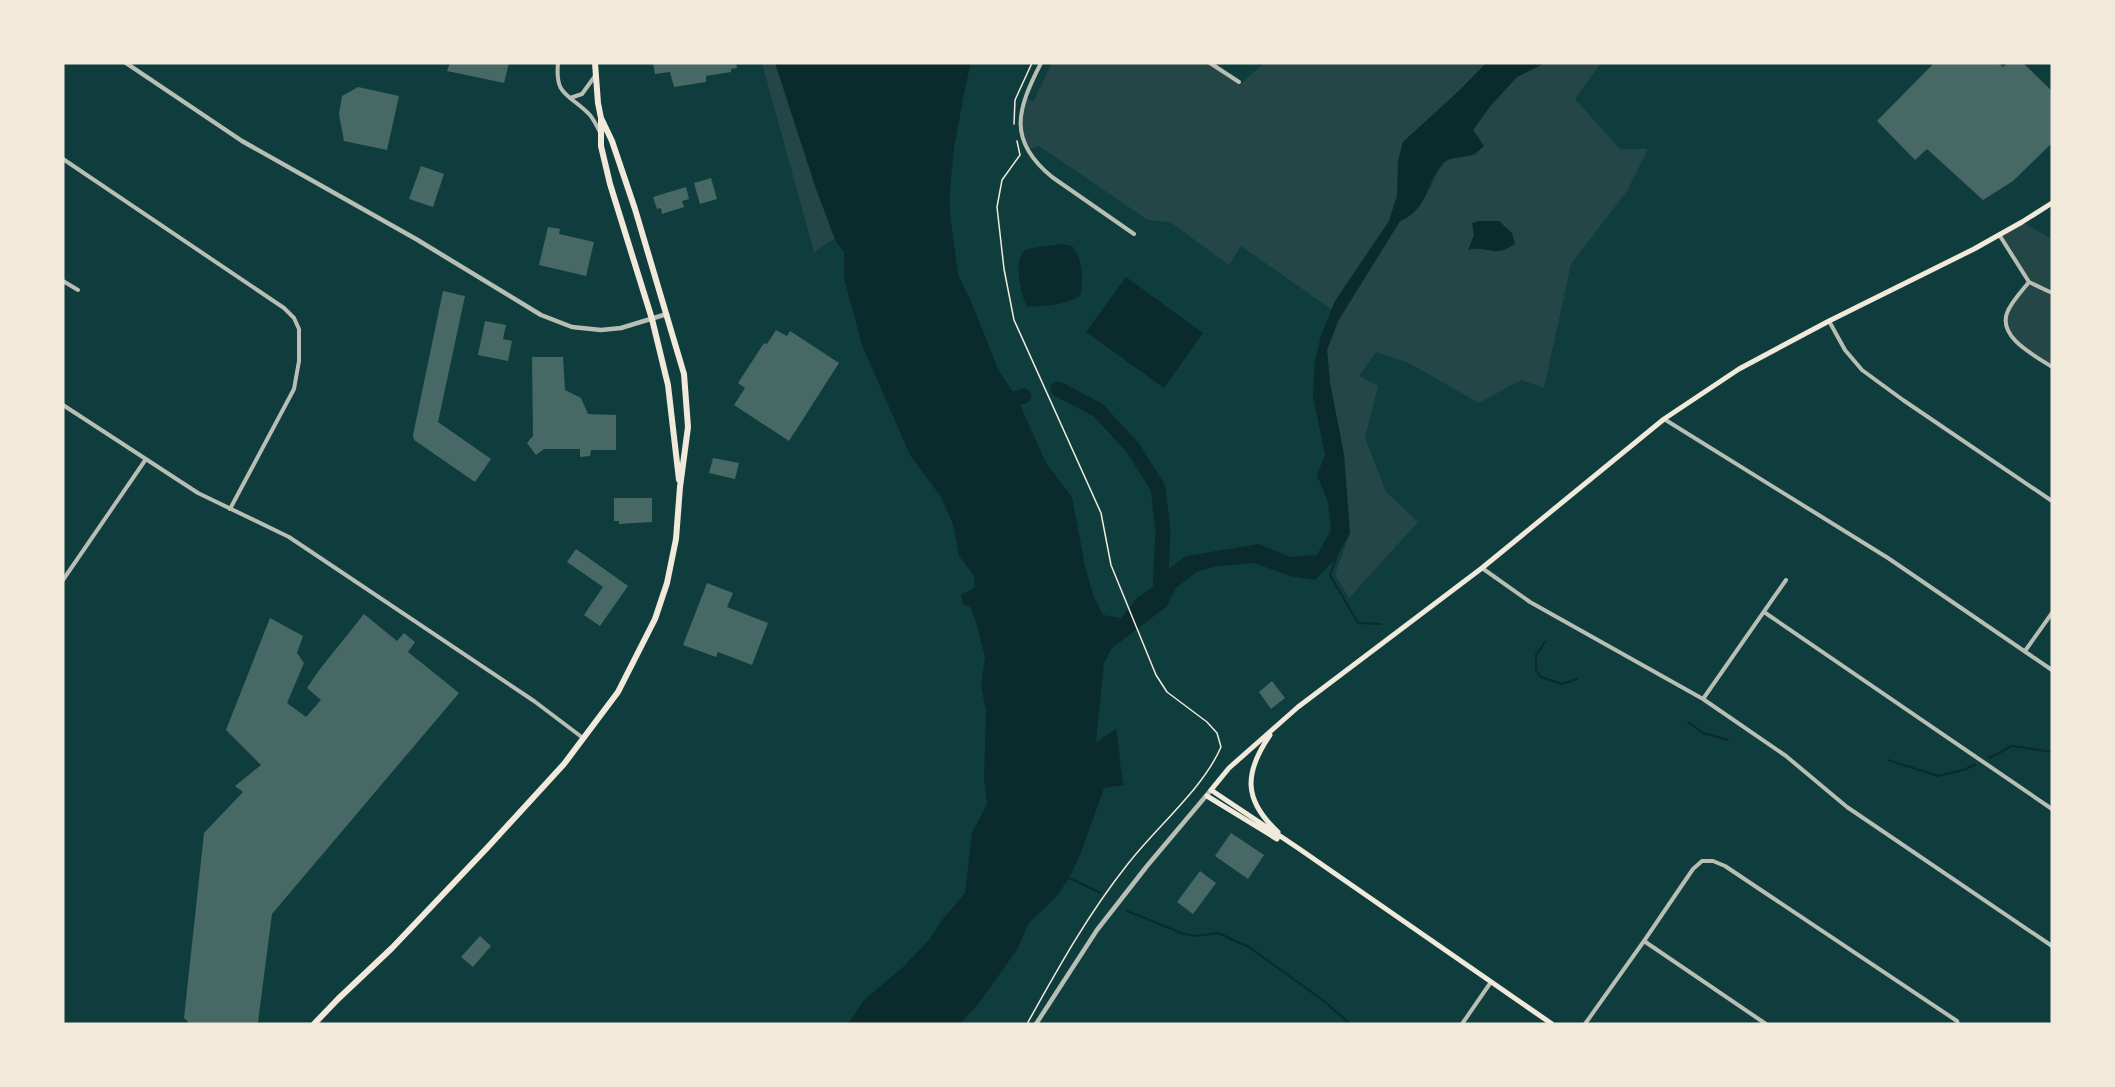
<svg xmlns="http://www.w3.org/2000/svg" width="2115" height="1087" viewBox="0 0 2115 1087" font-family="Montserrat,sans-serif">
	<rect width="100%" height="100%" fill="#0f3d3e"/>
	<path fill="#244646" d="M762 63H776L835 238 814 252Z
		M1052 63H1208L1242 83 1264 63H1489L1403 142 1397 196 1389 221 1331 309 1241 246 1229 265 1170 222 1148 220 1039 146 1027 150 1020 125 1025 97 1033 102Z
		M1545 63H1601L1575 99 1620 149H1648L1627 191 1571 264 1544 388 1521 380 1479 403 1407 362 1376 352 1359 376 1378 386 1365 438 1386 492 1418 522 1349 598 1335 574 1350 533 1330 383 1327 350 1340 318 1400 221C1426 211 1430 180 1446 160L1475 155 1483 146 1473 130 1490 107 1517 77Z
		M2022 222 2052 239V367C2036 357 1999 336 2007 313 2011 302 2022 291 2029 282L2000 236Z"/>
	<path fill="#0a2a2b" d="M775 63H971L965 88 954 148 950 189V213L958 274 973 306 999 371 1017 398 1046 463 1072 497 1085 566 1093 595 1103 615 1121 618 1138 597 1159 583 1171 567 1186 556 1259 544 1290 557 1317 555 1331 530 1328 502 1317 475 1325 455 1313 396 1315 360 1321 336 1335 301 1389 221 1397 196 1398 161 1403 142 1459 91 1486 63H1545L1517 77 1490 106 1473 130 1484 146C1468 162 1456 153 1445 162 1424 179 1431 209 1400 221L1338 321 1327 350 1330 383 1344 454 1350 533 1336 558 1315 580 1290 576 1254 563 1218 566 1198 571 1177 587 1166 607 1112 648 1104 663 1096 742 1116 729C1120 748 1119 766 1124 785L1104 788 1081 853 1069 878 1056 897 1029 923 1016 951 979 1003 960 1024H848L864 1000 903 967 928 941 942 920 965 893 972 833 987 804 984 780 986 711 981 685 985 657 976 622 970 607 963 604 961 595 975 587 974 576 959 556 953 524 941 497 910 455 862 345 844 278V252L836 242 816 189Z
		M1478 221H1499L1512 233 1515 244C1492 259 1489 245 1468 250L1474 235 1472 223Z
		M1062 244 1072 246C1083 259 1084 280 1080 296 1066 304 1044 308 1027 306 1021 296 1017 273 1019 261 1020 256 1023 253 1026 249Z
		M1126 277 1203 333 1164 388 1086 332Z"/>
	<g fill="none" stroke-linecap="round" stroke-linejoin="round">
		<path stroke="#0a2a2b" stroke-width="2" d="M1336 558 1330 575 1358 623 1381 624
			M1545 642 1536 655V670L1541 677 1562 684 1577 679
			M1688 722 1703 733 1728 740
			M1989 758 2012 746 2052 752
			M1888 760 1938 776 1963 770 1975 765
			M1069 878 1101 893
			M1127 911 1184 934 1196 936 1218 933 1249 947 1324 1001 1350 1024"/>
		<path stroke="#0a2a2b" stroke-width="15" d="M1058 389 1098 410 1133 448 1158 488 1163 531 1160 593
			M1017 398 1024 396"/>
	</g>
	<path fill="#486865" d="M450 63H509L504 83 447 71Z
		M653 63H736L737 68 731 69V72L706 76V82L674 87 670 72 655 74Z
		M1934 63H1998L2003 67 2008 63H2023L2052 91V143L2013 181 1983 200 1927 149 1915 160 1877 121Z
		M358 87 399 96 387 150 344 141 339 114 342 96Z
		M421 166 444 174 433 207 409 199Z
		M711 178 717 199 700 204 694 183Z
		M686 187 689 199 682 201 684 207 662 214 661 208 657 209 653 197Z
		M548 227 560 229 559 234 594 242 586 276 539 265Z
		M443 291 465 296 438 422 491 459 475 482 414 440 413 435Z
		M485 321 506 325 503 339 512 341 508 361 478 355Z
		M776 330 787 336 790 331 839 363 789 441 734 405 745 388 738 383 764 343 767 344Z
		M532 357H563L565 390 581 398 588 414 616 415V450H591L590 456 580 457V449H544L536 455 527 443 533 436Z
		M713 458 739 463 735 479 709 473Z
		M614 498H652V522L619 524V521H614Z
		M576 549 628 586 600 626 584 615 603 587 567 562Z
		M707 583 733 593 727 607 768 623 752 665 718 652 716 657 683 645Z
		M364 614 397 641 404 633 415 642 408 652 459 693 272 914 258 1022 257 1024H190L184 1018 204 833 243 792 235 786 261 765 226 730 270 618 303 636 297 653 304 663 287 703 306 717 321 700 307 688 320 669Z
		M1272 681 1285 698 1271 709 1259 692Z
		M1231 833 1264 855 1248 879 1215 856Z
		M1200 871 1216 883 1193 914 1177 902Z
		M480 936 491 946 473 967 461 957Z"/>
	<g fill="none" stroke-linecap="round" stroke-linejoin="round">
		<path stroke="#f1e9da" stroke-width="1.5" d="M1014 124 1015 100 1032 63
			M1017 141 1020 155 1002 180 997 207 1004 269 1014 320 1101 513 1111 565 1156 675 1167 692 1207 722 1217 733 1221 747C1203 789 1155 828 1127 865 1088 914 1057 970 1027 1024"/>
		<path stroke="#b8beb3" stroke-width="4" d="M558 63C555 95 567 93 587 112 593 117 596 125 600 132
			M1041 63C1017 110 1007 140 1052 177L1134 234
			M1210 63 1239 82
			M570 98 582 94 595 76
			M63 159 284 308 294 318 299 329V361L294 389 230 509
			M2000 236 2029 282 2050 292
			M63 281 78 290
			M2029 282C2022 291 2011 302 2007 313 1998 338 2036 356 2052 367
			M1829 321 1845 350 1862 370 1903 400 2052 501
			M63 405 198 493 289 537 534 701 583 738
			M1664 419 1888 558 2052 670
			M1482 568 1530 602 1703 699 1786 756 1847 807 2052 946
			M63 580 146 459
			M1764 612 2052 809
			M2025 651 2052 613
			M1703 699 1786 580
			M1644 941 1766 1024
			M1462 1024 1491 982
			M1585 1024 1644 941 1693 869 1702 861H1713L1725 866 1957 1021 1958 1024"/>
		<path stroke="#b8beb3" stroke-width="4.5" d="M126 63 242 141 416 239 541 315 572 327 601 330 621 328 667 314
			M1036 1024 1097 930 1147 866 1211 790"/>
		<path stroke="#f1e9da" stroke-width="5" d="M1270 735C1244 773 1243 800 1278 832
			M1207 796 1277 839
			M1552 1024 1298 848 1211 790 1229 768 1298 707 1482 568 1664 419 1739 369 1829 321 1974 249 2022 222 2052 203"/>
		<path stroke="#f1e9da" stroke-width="6" d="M601 119V146L610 184 652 319 668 385 679 480
			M314 1024 338 999 392 948 487 848 564 764 618 692 655 619 667 583 676 539 680 487 688 427 684 374 635 209 612 141 601 118 598 103 595 63"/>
	</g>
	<rect width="2115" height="1087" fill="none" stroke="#f1e9da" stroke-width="129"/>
</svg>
